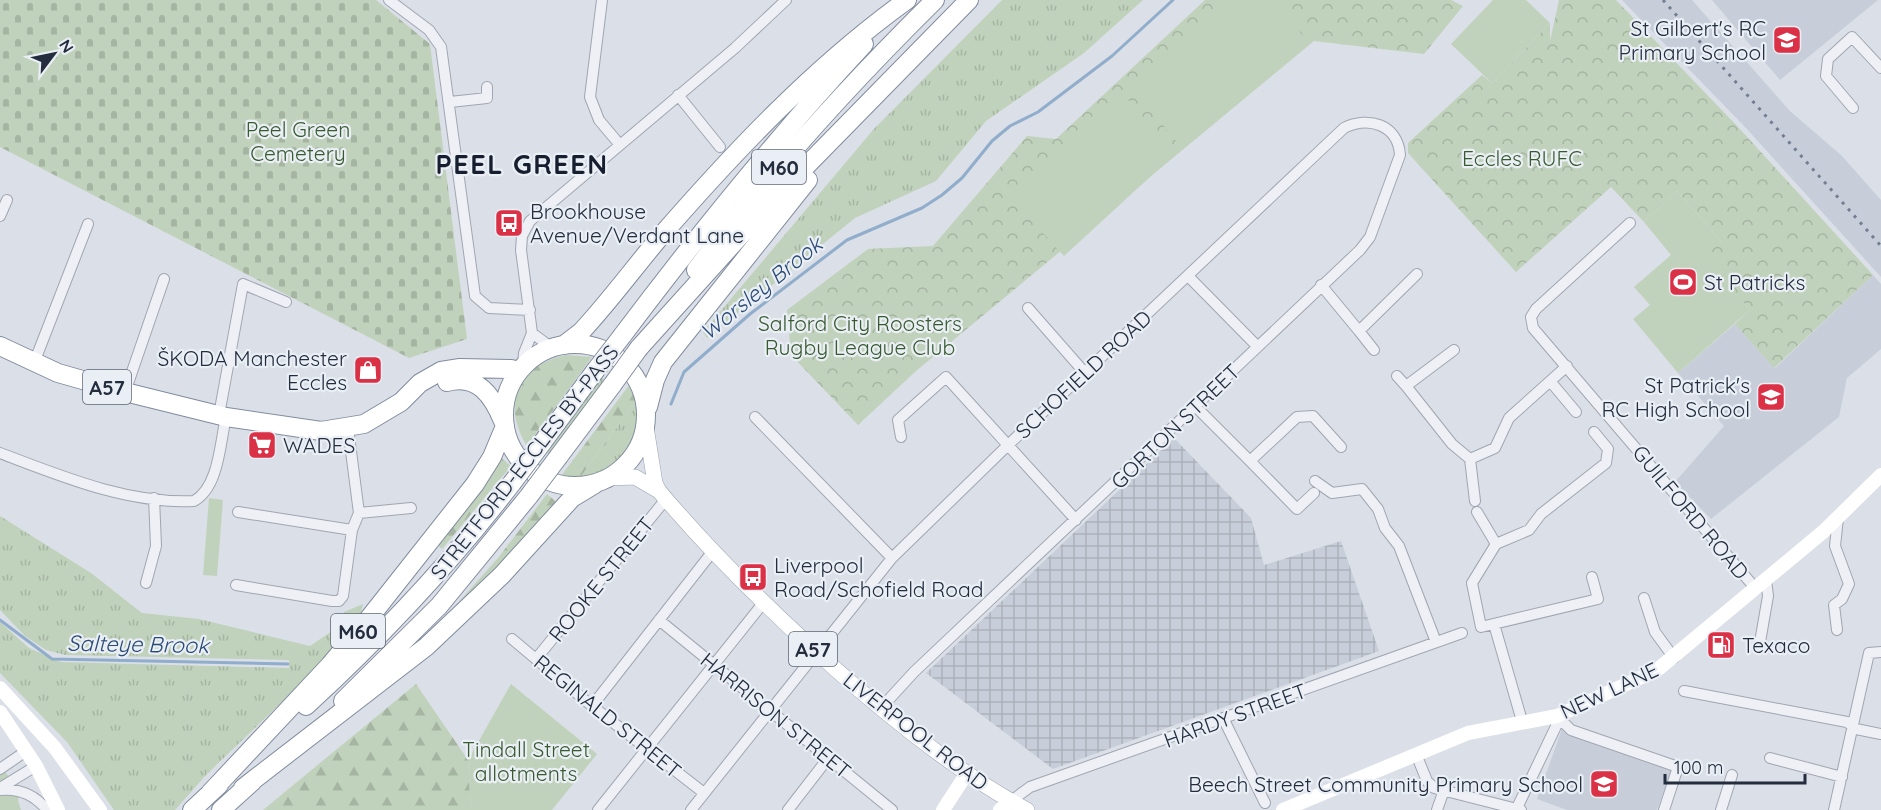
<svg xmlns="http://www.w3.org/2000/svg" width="1881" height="810" viewBox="0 0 1881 810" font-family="Quicksand,sans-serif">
	<defs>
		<pattern id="industrial-grid" width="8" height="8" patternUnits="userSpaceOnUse" patternTransform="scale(1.5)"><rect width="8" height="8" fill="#c8ced9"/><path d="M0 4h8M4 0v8" fill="none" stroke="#acb1bb"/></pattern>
		<pattern id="grass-tufts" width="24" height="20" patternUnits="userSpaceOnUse" patternTransform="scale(1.5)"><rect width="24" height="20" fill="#c0d2bb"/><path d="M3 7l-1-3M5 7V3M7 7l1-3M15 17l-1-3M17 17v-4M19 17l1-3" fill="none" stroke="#a5b5a2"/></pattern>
		<pattern id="forest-firs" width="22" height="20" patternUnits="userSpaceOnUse" patternTransform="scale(1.5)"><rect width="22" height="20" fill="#c0d2bb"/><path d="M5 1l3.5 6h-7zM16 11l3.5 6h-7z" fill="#a5b5a2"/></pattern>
		<pattern id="cemetery-stones" width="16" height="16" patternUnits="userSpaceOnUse" patternTransform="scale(1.5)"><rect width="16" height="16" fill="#c0d2bb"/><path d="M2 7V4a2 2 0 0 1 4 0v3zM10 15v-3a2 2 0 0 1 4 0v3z" fill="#a5b5a2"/></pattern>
		<pattern id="park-crowns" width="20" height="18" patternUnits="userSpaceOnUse" patternTransform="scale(1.5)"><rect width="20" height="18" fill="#c0d2bb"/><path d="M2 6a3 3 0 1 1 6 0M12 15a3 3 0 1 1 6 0" fill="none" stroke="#a5b5a2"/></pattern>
	</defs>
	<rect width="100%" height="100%" fill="#dbdfe7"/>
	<path fill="#c8ced9" d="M1622 0H1692L1790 111 1842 156 1881 200V277L1745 127Z
		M1712 0H1878L1780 80Z
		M1873 275 1881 284V349L1847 378 1839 417 1711 519 1675 482 1724 426 1678 373 1735 324 1775 368Z
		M1562 729 1672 769 1657 810H1567L1537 799Z"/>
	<path fill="url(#industrial-grid)" d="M1174 438 1251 518 1264 565 1341 541 1379 651 1053 769 926 673Z"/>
	<path fill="url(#grass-tufts)" d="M1002 0H1143L1084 53 986 121 936 181 855 218 707 338 703 332 873 130Z
		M602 378 606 381 551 455 547 453Z
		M637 399C651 448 627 475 579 479Z
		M0 516 91 573 142 613 199 619 310 646 341 625 344 612 363 604 359 620 308 677 207 774 175 810H114L67 742 0 673V622L29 648 61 662 289 668V660L65 655 46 650 25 636 0 610Z
		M0 765C4 772 15 784 23 787L18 800 21 810H0Z"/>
	<path fill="url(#forest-firs)" d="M566 355 592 357 527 446C501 403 517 366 566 355Z
		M630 384 637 399 579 479 561 476Z
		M499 456 511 466 442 549 436 543Z
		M547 494 560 505 461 610 456 605 498 558Z
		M416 684 468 760 471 810H263Z"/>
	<path fill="url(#cemetery-stones)" d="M0 0H376L430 44 467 339 409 358 0 147Z"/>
	<path fill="url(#park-crowns)" d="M1205 0H1451L1463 6 1424 54 1314 41 916 371 858 425 791 355 787 310 868 249 933 246 1027 136 1056 139Z
		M1559 0H1616L1739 128 1873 275 1774 368 1735 324 1750 310 1703 257 1721 241 1677 191 1644 222 1611 187 1516 272 1408 153V143L1482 75 1492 83 1550 23V41Z"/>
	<path fill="#c0d2bb" d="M1235 0H1274L1308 42 1181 147 1131 86Z
		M1493 0H1526L1550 23 1492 83 1451 44Z
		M1120 91 1176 153 1064 256 1008 195Z
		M1677 191 1721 241 1704 257 1750 310 1678 373 1633 319 1650 305 1634 287 1671 255 1644 222Z
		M209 498 223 500 217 576 203 575Z
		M511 684 597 754 552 810H471L468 760Z"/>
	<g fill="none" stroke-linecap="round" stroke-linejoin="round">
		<path stroke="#91adcc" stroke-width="3" d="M671 404 684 372 750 314 847 240 922 208 942 195 962 178 992 141 1010 126 1038 112 1112 56 1173 0
			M0 620 52 659 288 664"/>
		<g stroke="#a0a6b1" stroke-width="12">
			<path id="street" d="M389 0 429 30 441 47 475 296 489 308 530 310
				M602 0 590 97 599 120 620 145
				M678 95 720 147
				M450 102 487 98V87
				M1853 108 1826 76 1828 59 1852 37 1881 68
				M0 216 7 200
				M1630 223 1536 309 1531 317 1533 328 1756 589
				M1188 276 1257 346
				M1321 285 1359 331 1417 274
				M1028 308 1085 373
				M1359 331 1374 350
				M532 333 552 348
				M1454 350 1406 386 1452 444 1470 459 1495 448 1509 418 1567 366
				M34 363 88 224
				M523 367 524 353 532 333 521 250 522 236 530 221 735 48 786 0
				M1397 376 1406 386
				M1550 381 1576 412
				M125 392 164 279
				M1196 407 1250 461 1297 417 1313 416 1341 447
				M219 415 243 284 286 302
				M755 417 892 558
				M901 437 898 420 946 377 1076 520
				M0 453C61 476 127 504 194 501 219 487 220 443 226 417
				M1470 459 1475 501
				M1250 461 1297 509 1314 493
				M1315 481 1332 493 1362 489 1378 509 1385 528 1399 546 1436 642
				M238 512 352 530
				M1477 512 1496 544
				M359 513 411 508
				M1592 577 1598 599 1481 627 1472 583 1496 544 1529 530 1541 514 1606 463 1608 449 1594 432
				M146 583 156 546 154 498
				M236 585 332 601H339L343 596 352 530 359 513 348 428
				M1644 598 1655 632 1674 658
				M659 620 892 810
				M1494 624 1522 721
				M1837 630 1834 605 1842 599 1849 584 1835 546 1838 518
				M512 639 592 706 704 793
				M1760 642 1768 596 1766 580
				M536 659 666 499
				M1684 691 1847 722 1856 729 1881 734
				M592 706 713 551
				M1557 716 1571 730 1678 767 1664 810
				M1224 720 1265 803
				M1416 754 1427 781 1434 788 1521 810
				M1770 758 1842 777
				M0 769 26 751
				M0 788 36 766
				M0 790C19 788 35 795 47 810
				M1011 801 1030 787 1462 633
				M598 810 764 602
				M691 810 892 558 1007 446 1344 128C1368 116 1398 124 1400 155L1370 237 1360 250 914 672 881 708
				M788 810 829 757
				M1437 810 1444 790
				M1516 810 1559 720
				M1721 810 1732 775
				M1834 810 1869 653 1881 652"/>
		</g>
		<g stroke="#99a3b4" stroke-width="16">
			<path id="primary" d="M646 427 655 483 659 491C719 562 787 627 857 688 910 733 966 777 1027 810
				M609 478 635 477 659 491"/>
		</g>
		<g stroke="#818c9f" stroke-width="20">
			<path id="highway" d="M696 270C768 174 849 85 935 0
				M622 336C698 235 777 137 864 44
				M504 415a71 71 0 1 1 142 0a71 71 0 1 1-142 0Z
				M564 345 581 332C609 302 633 269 660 237 735 151 814 67 907 0
				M0 346 58 373 125 392 226 417 321 431 364 424 401 402 420 383 441 371 460 368 511 369 519 371
				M639 348 767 206 969 0
				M447 382C478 373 493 397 503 421
				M648 407 655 380 663 362 808 180
				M542 443 595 371
				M559 456 613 384
				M343 701 439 606 529 496
				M306 706C381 637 450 564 512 483
				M243 788 427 646 502 575 572 498 595 484
				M210 793 330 665 366 622 475 484 492 457 505 426
				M192 810 219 785
				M221 810 253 781"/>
		</g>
		<use href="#street" stroke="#eef0f5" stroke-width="10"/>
		<path stroke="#fff" stroke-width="14" d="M0 688 55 748 100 810
			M0 712 36 766 58 810
			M943 810 967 773
			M1000 810 1011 801
			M1283 810 1468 733 1557 716 1657 670 1824 531 1881 475"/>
		<use href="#primary" stroke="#fff" stroke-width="15"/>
		<use href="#highway" stroke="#fff" stroke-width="18"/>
		<path stroke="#737e92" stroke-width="3" stroke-dasharray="3 6" stroke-linecap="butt" d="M1663 0 1881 246"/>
		<g stroke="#818c9f" stroke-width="20" stroke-linecap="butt">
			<path id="highway-bridge" d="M595 371 622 336
				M613 384 639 348
				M512 483 542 443
				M529 496 559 456"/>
		</g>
		<use href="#highway-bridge" stroke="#fff" stroke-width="18"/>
	</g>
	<defs>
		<g id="school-square" transform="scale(1.5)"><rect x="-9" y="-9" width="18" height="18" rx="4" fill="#db3147" stroke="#eaeef5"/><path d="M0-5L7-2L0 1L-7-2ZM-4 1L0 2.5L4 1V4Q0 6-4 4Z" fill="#fff"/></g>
		<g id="bus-square" transform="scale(1.5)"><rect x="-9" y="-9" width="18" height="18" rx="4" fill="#db3147" stroke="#eaeef5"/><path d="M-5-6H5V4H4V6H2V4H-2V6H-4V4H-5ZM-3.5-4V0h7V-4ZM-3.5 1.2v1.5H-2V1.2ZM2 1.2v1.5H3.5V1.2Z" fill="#fff"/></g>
		<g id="stadium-square" transform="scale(1.5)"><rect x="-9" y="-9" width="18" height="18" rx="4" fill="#db3147" stroke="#eaeef5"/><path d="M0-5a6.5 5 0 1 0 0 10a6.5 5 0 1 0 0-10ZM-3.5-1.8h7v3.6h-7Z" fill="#fff"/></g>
		<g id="shop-square" transform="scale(1.5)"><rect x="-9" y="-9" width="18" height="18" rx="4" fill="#db3147" stroke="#eaeef5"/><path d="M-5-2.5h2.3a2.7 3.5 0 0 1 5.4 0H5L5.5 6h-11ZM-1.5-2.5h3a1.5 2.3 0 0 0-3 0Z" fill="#fff"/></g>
		<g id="supermarket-square" transform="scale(1.5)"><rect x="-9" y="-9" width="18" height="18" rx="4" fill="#db3147" stroke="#eaeef5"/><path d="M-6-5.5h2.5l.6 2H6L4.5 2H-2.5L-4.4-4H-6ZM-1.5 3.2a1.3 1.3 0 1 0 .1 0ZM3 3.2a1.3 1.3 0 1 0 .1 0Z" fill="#fff"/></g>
		<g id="fuel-square" transform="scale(1.5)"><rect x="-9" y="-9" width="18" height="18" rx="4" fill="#db3147" stroke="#eaeef5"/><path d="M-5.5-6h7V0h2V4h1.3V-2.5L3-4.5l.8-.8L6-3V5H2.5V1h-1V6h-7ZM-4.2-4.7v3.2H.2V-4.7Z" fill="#fff"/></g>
	</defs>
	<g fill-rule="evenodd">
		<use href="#school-square" x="1787" y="40"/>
		<use href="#bus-square" x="509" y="223"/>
		<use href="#stadium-square" x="1683" y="282"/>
		<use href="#shop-square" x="368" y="370"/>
		<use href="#school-square" x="1771" y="397"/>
		<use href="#supermarket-square" x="262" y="445"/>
		<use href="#bus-square" x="753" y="577"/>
		<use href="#fuel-square" x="1721" y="645"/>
		<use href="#school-square" x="1604" y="784"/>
	</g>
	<g text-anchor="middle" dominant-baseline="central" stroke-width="4.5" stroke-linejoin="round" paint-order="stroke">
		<g fill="#eaeef5" stroke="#5f6775" stroke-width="1.5">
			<rect x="752" y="150" width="54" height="34" rx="4.5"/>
			<rect x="83" y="370" width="48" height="34" rx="4.5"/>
			<rect x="331" y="614" width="54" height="34" rx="4.5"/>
			<rect x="789" y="632" width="48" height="34" rx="4.5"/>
		</g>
		<g font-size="20" font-weight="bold" fill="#232d3e">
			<text x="779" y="167">M60</text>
			<text x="107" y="387">A57</text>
			<text x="358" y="631">M60</text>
			<text x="813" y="649">A57</text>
		</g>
		<g font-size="21" fill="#232d3e" stroke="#eaeef5" text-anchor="start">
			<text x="1766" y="28" text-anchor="end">St Gilbert's RC<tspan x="1766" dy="24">Primary School</tspan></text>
			<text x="530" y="211">Brookhouse<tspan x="530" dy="24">Avenue/Verdant Lane</tspan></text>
			<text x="1704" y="282">St Patricks</text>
			<text x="347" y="358" text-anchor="end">ŠKODA Manchester<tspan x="347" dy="24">Eccles</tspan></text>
			<text x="1750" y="385" text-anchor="end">St Patrick's<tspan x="1750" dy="24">RC High School</tspan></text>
			<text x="283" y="445">WADES</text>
			<text x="774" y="565">Liverpool<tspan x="774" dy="24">Road/Schofield Road</tspan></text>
			<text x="1742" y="645">Texaco</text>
			<text x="1583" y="784" text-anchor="end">Beech Street Community Primary School</text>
		</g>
		<g font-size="21" fill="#375b2f" stroke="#eaeef5">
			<text x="298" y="129">Peel Green<tspan x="298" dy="24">Cemetery</tspan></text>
			<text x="1522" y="158">Eccles RUFC</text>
			<text x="860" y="323">Salford City Roosters<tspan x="860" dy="24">Rugby League Club</tspan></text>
			<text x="526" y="749">Tindall Street<tspan x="526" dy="24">allotments</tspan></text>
		</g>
		<g font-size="21" fill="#232d3e" stroke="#eaeef5">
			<text transform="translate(1083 374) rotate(-43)">SCHOFIELD ROAD</text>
			<text transform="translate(1175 426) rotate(-44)">GORTON STREET</text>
			<text transform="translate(524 462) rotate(-52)">STRETFORD-ECCLES BY-PASS</text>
			<text transform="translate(1691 512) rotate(50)">GUILFORD ROAD</text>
			<text transform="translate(601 579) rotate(-51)">ROOKE STREET</text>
			<text transform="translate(1609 690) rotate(-25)">NEW LANE</text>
			<text transform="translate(776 715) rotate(39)">HARRISON STREET</text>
			<text transform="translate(1235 715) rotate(-20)">HARDY STREET</text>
			<text transform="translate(608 716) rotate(39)">REGINALD STREET</text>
			<text transform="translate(916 731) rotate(38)">LIVERPOOL ROAD</text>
		</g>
		<g font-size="22" font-style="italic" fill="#2a4b76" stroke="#eaeef5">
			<text transform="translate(761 288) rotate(-39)">Worsley Brook</text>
			<text transform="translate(138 644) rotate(1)">Salteye Brook</text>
		</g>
		<g font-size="27" font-weight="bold" letter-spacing="1.5" fill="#161e2f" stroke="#eaeef5">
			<text x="522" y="164">PEEL GREEN</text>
		</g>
	</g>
	<g transform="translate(54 54) rotate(58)" stroke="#eaeef5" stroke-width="4.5" paint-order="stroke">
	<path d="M0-4.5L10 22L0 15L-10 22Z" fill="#232d3e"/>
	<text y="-9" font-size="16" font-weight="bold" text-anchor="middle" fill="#232d3e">N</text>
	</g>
	<path d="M1665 774v9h140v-9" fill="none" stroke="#232d3e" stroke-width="3"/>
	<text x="1674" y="774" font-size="18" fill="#232d3e" stroke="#eaeef5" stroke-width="4.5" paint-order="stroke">100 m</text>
</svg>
